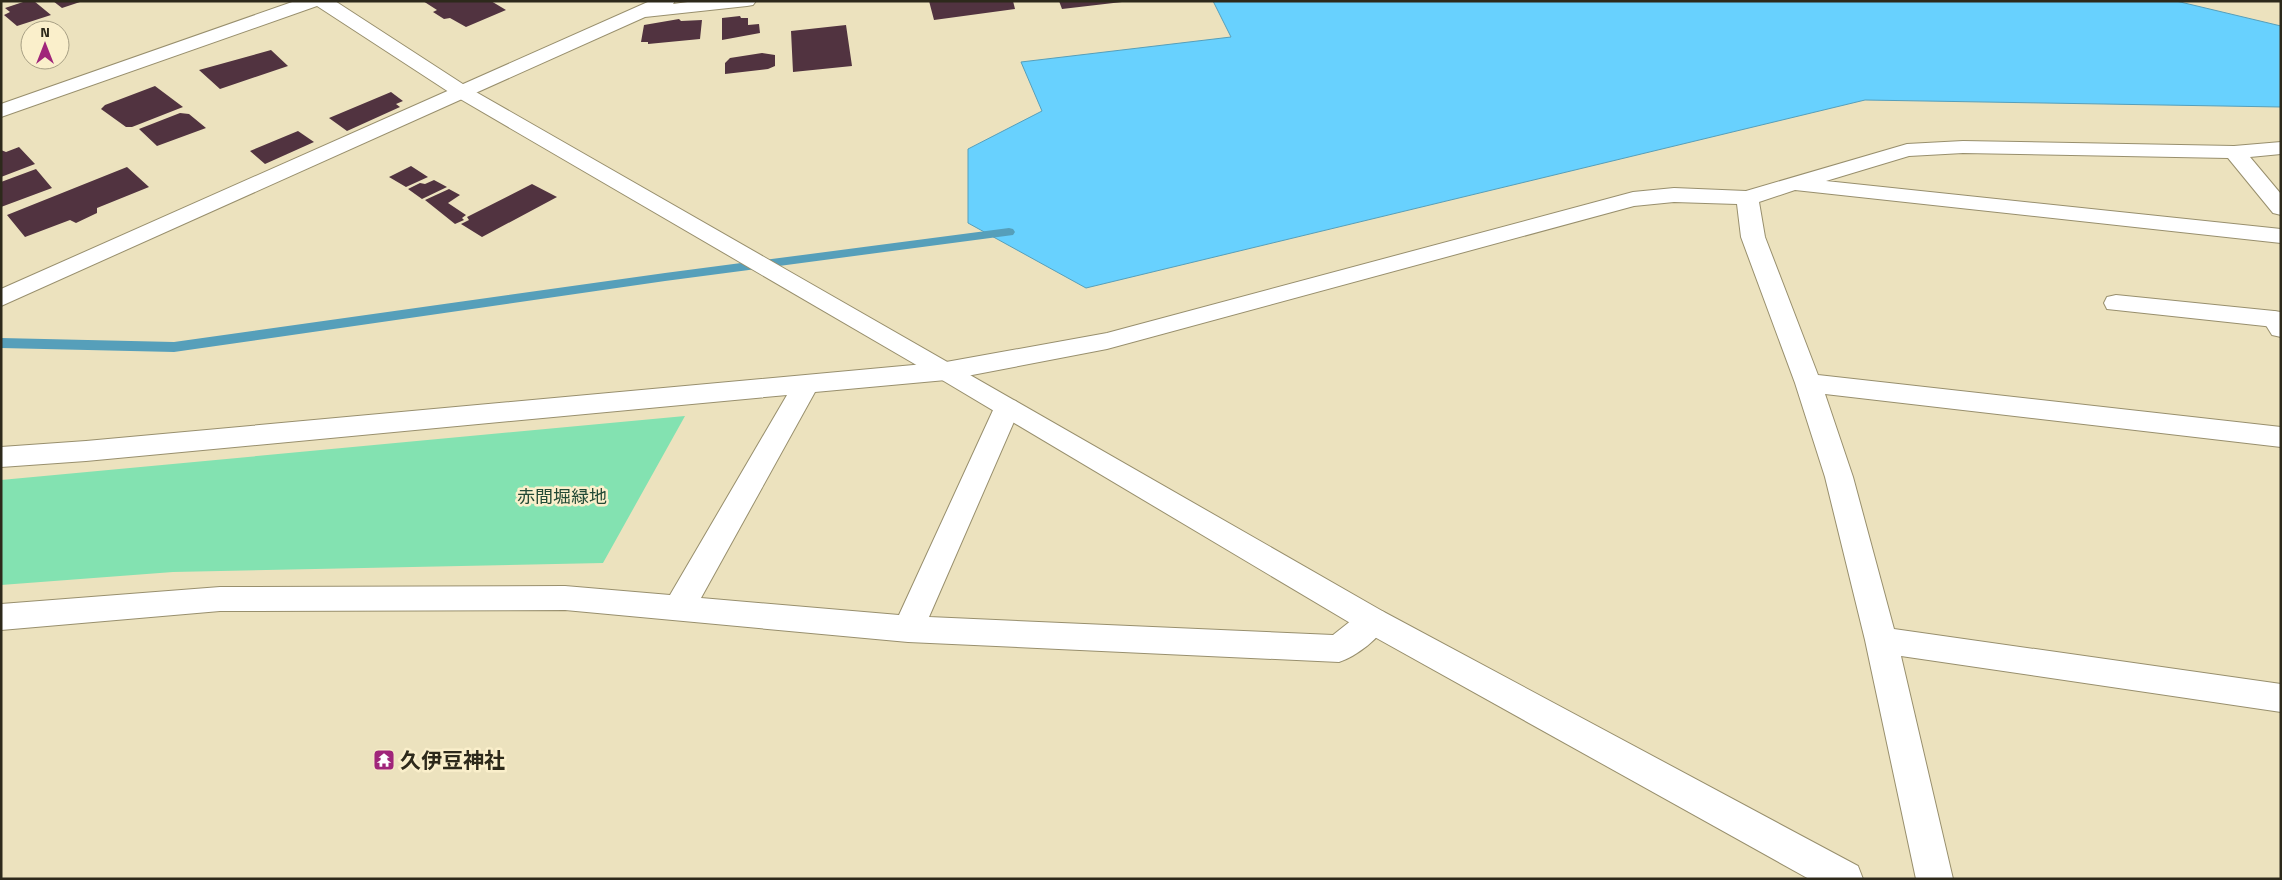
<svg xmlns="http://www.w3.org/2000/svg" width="2282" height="880" viewBox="0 0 2282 880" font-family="'Titillium Web','Noto Sans JP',sans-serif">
	<rect width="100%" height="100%" fill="#ece2be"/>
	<path fill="#83e2b1" d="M685 416 603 563 173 572 1 585V480Z"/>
	<path fill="#68d1fe" stroke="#569fba" d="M1213 1H2176L2281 26V107L1865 100 1086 288 968 223V149L1042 111 1021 62 1231 37Z"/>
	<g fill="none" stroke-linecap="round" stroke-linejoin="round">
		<path fill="#569fba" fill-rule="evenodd" d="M1009 228 1013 229 1015 232 1013 235 665 281 174 352 1 348V338L174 342 665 273Z"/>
	</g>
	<path fill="#513340" d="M26 1H34L51 15 17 26 4 15 10 12 5 8Z
		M53 1H80V2L62 8Z
		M423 1H491L506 10 466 27 450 18 444 19 433 12 437 10Z
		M929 1H1013L1015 9 934 20Z
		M1059 1H1122V2L1062 9Z
		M740 16 741 18H748V25L759 24 760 33 722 40V18Z
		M679 19 681 21 702 20 700 39 648 44V42H641L644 25Z
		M846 25 852 66 793 72 791 31Z
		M271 50 288 66 220 89 199 70Z
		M762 53 775 55V66L768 69 725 74V63L730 58Z
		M155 86 183 107 132 127H126L101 109 105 105Z
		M391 92 403 101 396 104 400 107 347 131 329 118Z
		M180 113 189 114 206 128 157 146 139 129Z
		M298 131 314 142 265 164 250 151Z
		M19 147 35 164 1 177V150L6 152Z
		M411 166 428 177 406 187 389 177Z
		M127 167 149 187 97 208V213L76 223 70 220 25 237 7 215Z
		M36 169 52 188 1 207V182Z
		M434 180 447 187 422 199 408 189 420 183 425 184Z
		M532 184 557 197 482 237 461 224 469 220 467 217Z
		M449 189 460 195 448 203 466 215 462 218 464 220 455 224 425 200Z"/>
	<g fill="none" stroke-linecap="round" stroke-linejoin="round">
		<g stroke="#988f6d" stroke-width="2">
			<path id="lane" d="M2116 295 2274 311 2281 313V325L2274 327 2107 309 2104 303 2107 297Z"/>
		</g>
		<g stroke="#988f6d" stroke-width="2">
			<path id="street" d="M650 1H675L673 4 695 1H756L753 5 747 6 645 17 1 306V289Z
				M1963 141 2234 146 2281 142V154L2250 157 2281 194V215L2273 213 2228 158 1963 153 1909 156 1826 181 2281 229V243L1795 190 1759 202 1765 237 1818 375 2281 427V447L1825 394 1853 477 1894 629 2281 684V712L1901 656 1953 879H1916L1865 640 1825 477 1795 383 1741 237 1737 204 1674 202 1634 206 1107 349 946 380 815 392 701 598 899 615 994 408 998 401 1007 399 1016 401 1020 408 929 617 1333 635 1362 612 1373 608 1384 612 1389 621C1380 638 1357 656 1339 662L908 642 565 610 220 611 1 630V604L220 587 565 586 670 595 787 395 86 461 1 467V447L86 441 946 362 1107 333 1633 192 1674 188 1746 191 1907 144Z
				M2274 311 2281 312V337L2272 335 2262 319 2265 313Z"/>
		</g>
		<g stroke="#988f6d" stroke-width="2">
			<path id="secondary" d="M295 1H335L469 88 1384 612 1858 866 1863 879H1809L1362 630 937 377 455 96 317 6 1 117V104Z"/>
		</g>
		<use href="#lane" fill="#fff" fill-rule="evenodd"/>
		<use href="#street" fill="#fff" fill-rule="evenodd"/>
		<use href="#secondary" fill="#fff" fill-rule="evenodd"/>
	</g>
	<defs>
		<g id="temple-square" transform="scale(1.125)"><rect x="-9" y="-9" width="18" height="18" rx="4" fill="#a0257a" stroke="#faefcb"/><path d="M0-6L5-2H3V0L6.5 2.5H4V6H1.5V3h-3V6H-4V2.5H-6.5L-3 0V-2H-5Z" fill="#fff"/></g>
	</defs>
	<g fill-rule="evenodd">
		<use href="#temple-square" x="384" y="760"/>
	</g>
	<g text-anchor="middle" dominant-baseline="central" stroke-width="5" stroke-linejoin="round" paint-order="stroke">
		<g font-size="18" fill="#224a36" stroke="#faefcb">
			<text x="562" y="496">赤間堀緑地</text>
		</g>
		<g font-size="21" font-weight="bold" fill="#2d291b" stroke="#faefcb" text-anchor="start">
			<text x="400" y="760">久伊豆神社</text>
		</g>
	</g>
	<rect width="2282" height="880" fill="none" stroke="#2d291b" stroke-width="5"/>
	<g transform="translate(45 45)"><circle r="24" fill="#faefcb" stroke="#a8a085"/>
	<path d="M0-4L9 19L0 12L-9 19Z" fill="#a0257a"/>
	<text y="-8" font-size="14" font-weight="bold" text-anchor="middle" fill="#2d291b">N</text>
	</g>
</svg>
